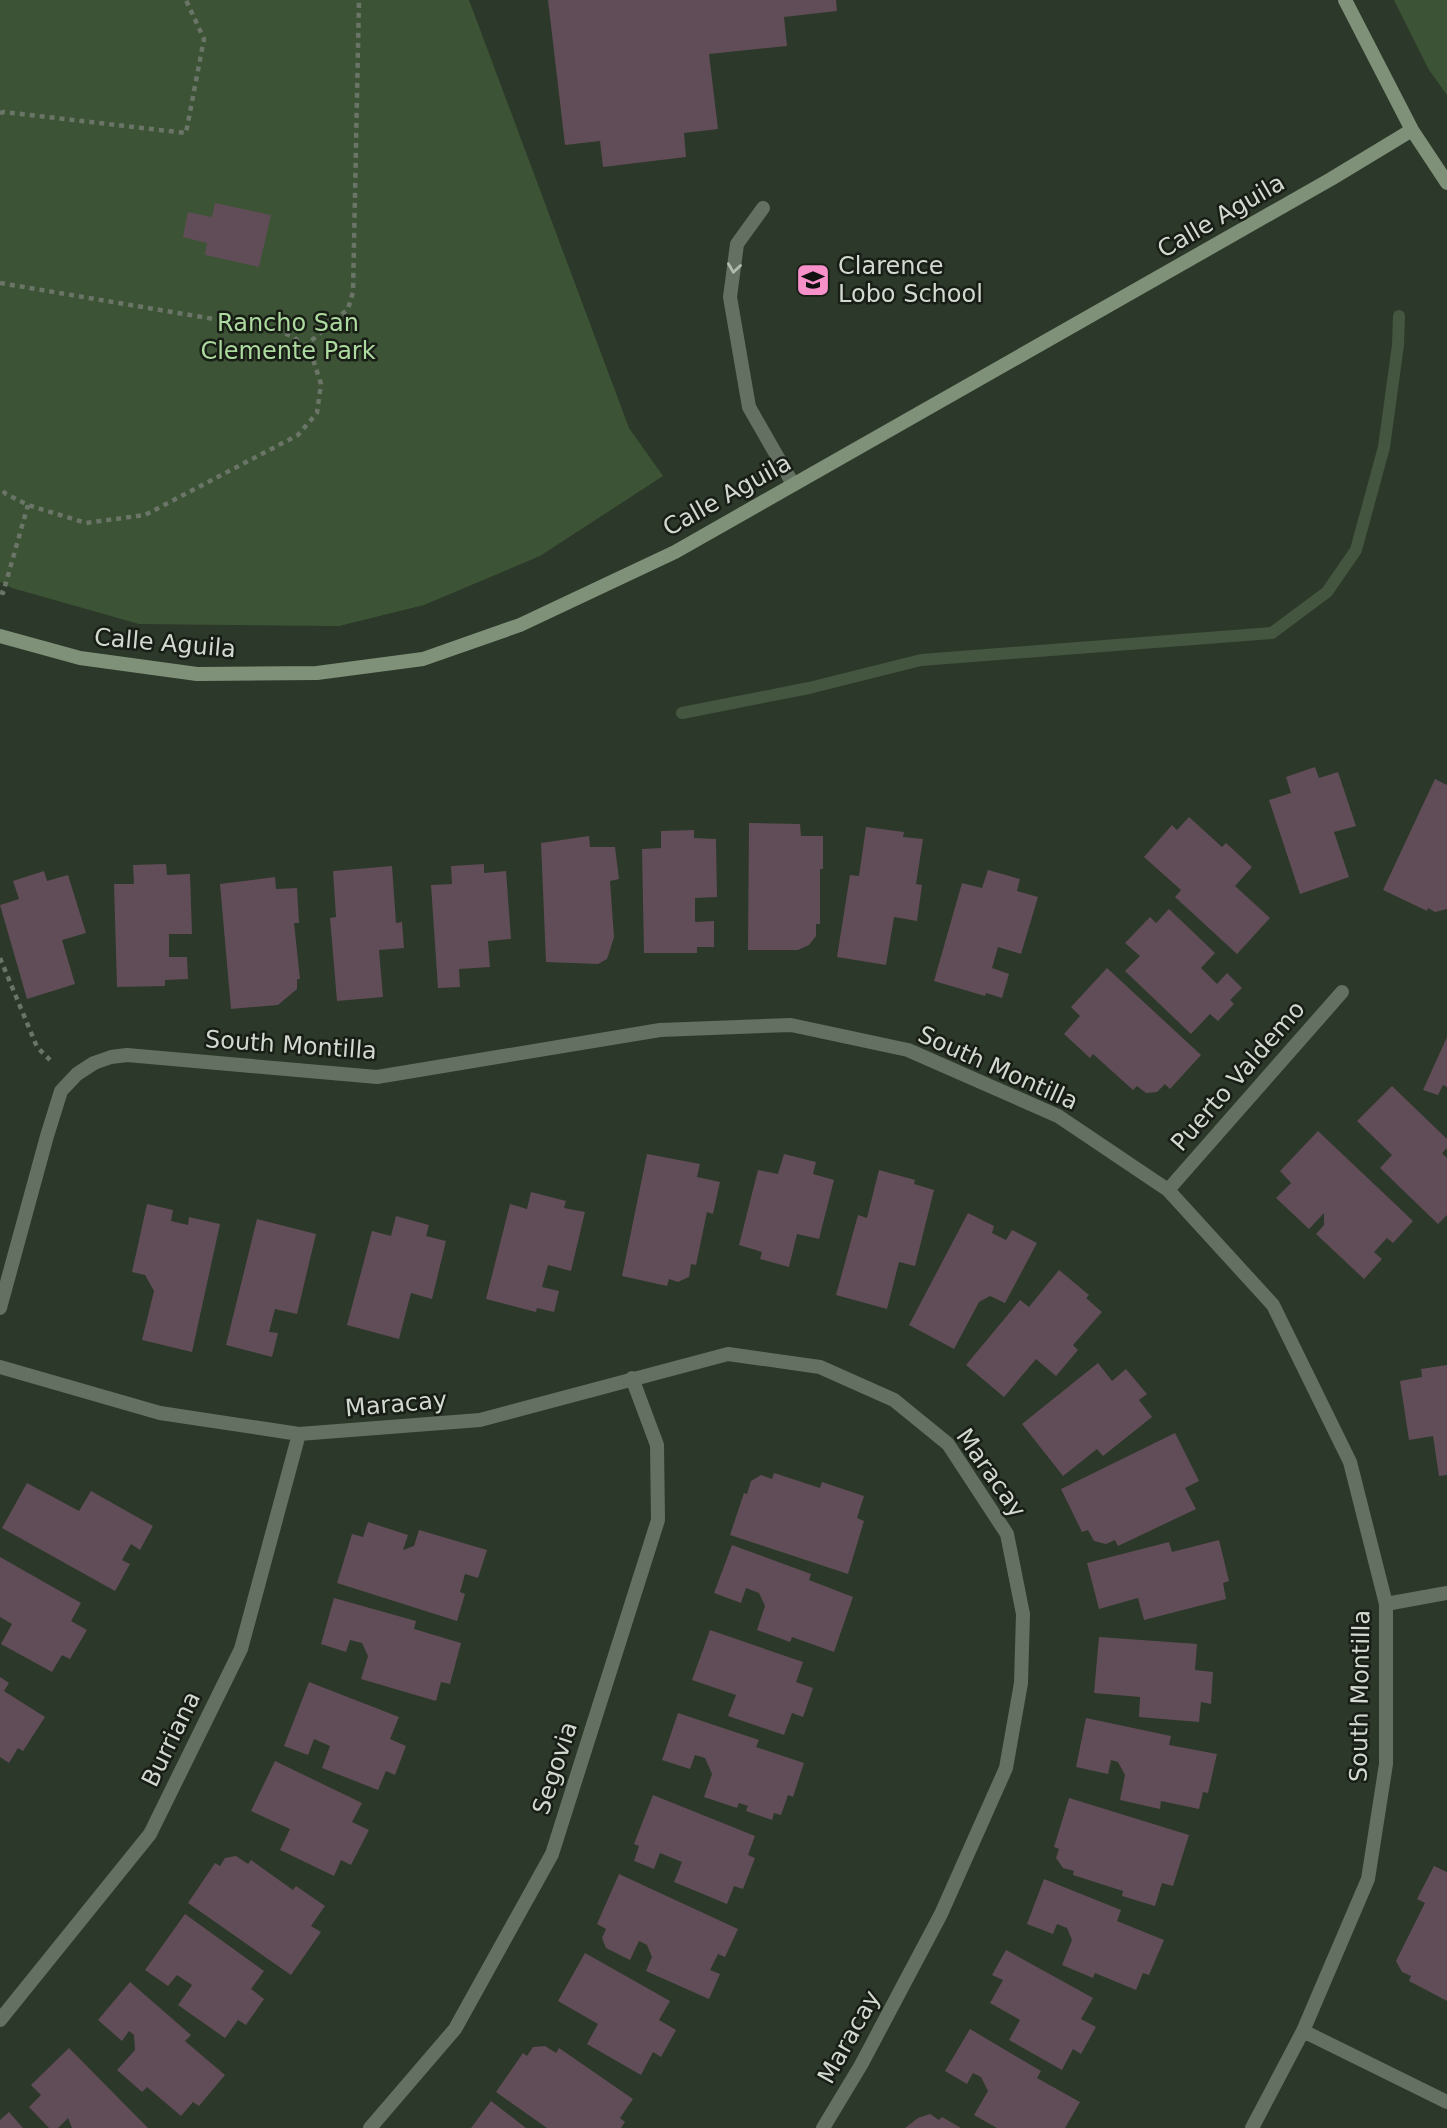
<svg xmlns="http://www.w3.org/2000/svg" width="1447" height="2128" viewBox="0 0 1447 2128" font-family="'DejaVu Sans',sans-serif">
	<rect width="100%" height="100%" fill="#2c3829"/>
	<path fill="#3c5435" d="M0 0H469L629 428 663 476 540 556 424 605 339 626 139 624 12 588 0 582Z
		M1394 0H1447V95L1429 70Z"/>
	<g fill="none" stroke-linecap="round" stroke-linejoin="round">
		<path stroke="#44563f" stroke-width="12" d="M682 713 809 688 921 660 1272 633 1327 592 1356 550 1384 447 1398 345 1399 316"/>
	</g>
	<path fill="#614d57" d="M548 0H836L837 11 784 17 787 46 709 54 718 129 684 133 686 157 603 167 600 141 565 145Z
		M215 203 271 215 259 267 205 255 207 243 183 237 188 212 212 217Z
		M1315 767 1319 778 1338 772 1356 826 1334 832 1349 877 1300 894 1269 800 1291 793 1286 777Z
		M1435 779 1447 785V909L1435 912 1428 908 1427 911 1383 890Z
		M1189 817 1222 847 1226 843 1252 867 1235 886 1270 918 1237 954 1175 897 1181 890 1144 857 1172 825 1177 830Z
		M749 823 800 824 801 836H823V869H820V924H816V936L809 945 798 950H748Z
		M866 827 904 832 903 837 923 839 916 884 922 885 917 921 894 917 886 965 837 957 850 875 859 876Z
		M694 830V838L716 839 717 897 695 898V922L714 921V947H697V953H644L642 849 661 848V831Z
		M589 836 590 847H615L619 879 610 881 614 937 610 950 607 959 598 964 546 962 541 843Z
		M166 864 167 875 190 874 192 934H169V957H187L188 979 165 980V986L117 987 114 884H134L133 865Z
		M484 864V873L506 871 511 939 488 941 490 967 459 969 460 987 438 988 431 885 452 884 451 866Z
		M392 866 396 923 402 922 404 948 379 950 383 997 337 1001 330 918 336 917 333 871Z
		M988 870 1020 879 1017 891 1038 897 1021 954 998 947 992 968 1009 974 1002 998 986 993 985 996 934 981 962 883 982 888Z
		M44 871 47 881 68 875 86 933 62 940 75 984 27 999 0 905 19 899 13 881Z
		M275 877 276 889 297 888 299 923H294L300 979H297V989L278 1005 231 1009 220 884Z
		M1169 909 1215 953 1201 968 1217 984 1227 973 1242 988 1230 1000 1234 1004 1218 1021 1210 1014 1191 1034 1125 971 1140 956 1125 943 1150 917 1156 923Z
		M1107 968 1201 1055 1170 1089 1165 1084 1157 1092 1146 1093 1137 1086 1133 1090 1093 1054 1090 1058 1064 1034 1080 1016 1071 1007Z
		M1447 1037V1087L1443 1085 1438 1095 1423 1090Z
		M1392 1086 1447 1139V1148L1442 1153 1447 1158V1215L1438 1224 1380 1168 1392 1155 1357 1121Z
		M1318 1131 1413 1221 1393 1243 1387 1238 1374 1252 1382 1259 1364 1279 1316 1234 1324 1225V1213L1309 1229 1276 1198 1291 1183 1280 1171Z
		M647 1154 700 1164 697 1177 720 1182 713 1214 707 1212 696 1265 691 1264 689 1277 678 1282 669 1279 667 1286 622 1276Z
		M784 1154 816 1162 813 1174 834 1180 819 1239 797 1234 789 1267 760 1259 762 1252 739 1245 758 1170 778 1174Z
		M879 1170 915 1180 914 1184 934 1190 915 1266 899 1262 887 1309 836 1295 858 1215 867 1218Z
		M531 1192 566 1201 564 1208 585 1212 571 1271 548 1265 542 1287 559 1291 554 1312 537 1308 536 1312 486 1299 510 1204 527 1209Z
		M147 1204 173 1210 171 1221 188 1225 189 1217 220 1224 192 1352 142 1340 154 1291 145 1275 132 1272Z
		M968 1213 994 1226 992 1233 1006 1240 1012 1230 1037 1243 1005 1303 990 1296 979 1302 954 1349 909 1325Z
		M396 1216 429 1225 426 1236 446 1241 432 1299 411 1293 399 1339 347 1325 372 1231 391 1236Z
		M257 1219 316 1234 297 1314 275 1309 269 1332 278 1333 272 1357 226 1345Z
		M1059 1270 1089 1295 1086 1298 1102 1312 1073 1345 1078 1350 1056 1376 1036 1359 1004 1397 966 1365 1020 1300 1029 1307Z
		M1098 1363 1112 1381 1126 1369 1147 1394 1139 1400 1152 1417 1103 1456 1097 1449 1063 1476 1022 1424Z
		M1447 1365V1475L1439 1476 1433 1436 1409 1440 1400 1381 1422 1377 1421 1369Z
		M1175 1433 1199 1481 1185 1488 1196 1509 1118 1546 1115 1540 1106 1544 1094 1541 1088 1530 1082 1532 1061 1489Z
		M774 1473 820 1488 822 1482 864 1496 857 1518 864 1521 848 1574 730 1535 744 1493 747 1494 751 1481 761 1475 772 1479Z
		M27 1483 79 1511 91 1491 153 1526 140 1550 131 1544 122 1560 130 1564 115 1591 2 1528Z
		M368 1522 408 1535 403 1550 414 1546 419 1530 487 1550 478 1578 465 1574 460 1592 465 1594 457 1621 337 1583 352 1534 363 1537Z
		M1219 1540 1229 1581 1223 1583 1226 1599 1144 1620 1138 1598 1099 1609 1087 1563 1169 1542 1172 1552Z
		M732 1545 811 1574 809 1580 853 1597 834 1652 792 1637 790 1642 757 1630 765 1606 759 1593 746 1588 741 1603 714 1593Z
		M0 1557 81 1603 71 1621 87 1630 70 1659 62 1655 52 1672 1 1644 12 1624 0 1617Z
		M334 1598 416 1621 414 1629 461 1643 450 1684 441 1682 436 1701 361 1679 368 1656 362 1643 350 1640 346 1652 321 1644Z
		M710 1630 803 1662 796 1682 813 1688 803 1717 792 1713 784 1735 728 1716 736 1695 692 1680Z
		M1099 1637 1197 1644 1195 1670 1213 1672 1211 1704 1201 1702 1199 1722 1139 1717 1140 1697 1094 1693Z
		M0 1677 9 1683 4 1691 45 1717 23 1751 18 1748 9 1763 0 1757Z
		M309 1682 399 1717 390 1739 406 1746 395 1775 386 1771 378 1790 322 1768 330 1746 314 1739 308 1755 284 1746Z
		M678 1713 759 1740 756 1747 804 1763 793 1797 788 1795 781 1815 774 1813 772 1820 746 1811 748 1806 739 1803 737 1808 704 1797 712 1774 705 1758 695 1755 690 1769 662 1760Z
		M1086 1718 1171 1736 1169 1745 1217 1754 1208 1793 1203 1792 1199 1809 1161 1801 1160 1809 1120 1800 1125 1775 1118 1762 1111 1760 1108 1774 1076 1767Z
		M275 1761 362 1803 352 1822 369 1830 351 1865 341 1860 334 1876 280 1850 290 1829 251 1811Z
		M653 1795 755 1836 748 1855 755 1858 743 1889 734 1886 727 1904 674 1882 682 1862 660 1853 654 1869 634 1861 639 1846 634 1844Z
		M1069 1798 1189 1835 1173 1886 1162 1883 1155 1906 1122 1896 1123 1891 1073 1875 1074 1871 1063 1868 1056 1858 1059 1849 1054 1847Z
		M236 1856 248 1864 251 1860 293 1890 296 1886 325 1906 311 1926 321 1932 291 1975 188 1903 215 1863 220 1866 225 1858Z
		M1434 1866 1447 1872V2001L1409 1981 1411 1976 1402 1972 1396 1961 1425 1903 1417 1899Z
		M619 1874 738 1929 725 1957 718 1954 710 1970 720 1974 709 1999 646 1971 652 1957 647 1945 639 1941 630 1960 606 1948 602 1938 606 1929 597 1924Z
		M1044 1879 1121 1910 1117 1921 1164 1940 1149 1975 1143 1973 1136 1990 1095 1973 1093 1978 1062 1965 1072 1940 1067 1928 1057 1924 1053 1934 1027 1924Z
		M185 1914 264 1971 251 1989 264 1999 246 2025 238 2020 225 2038 178 2005 192 1985 177 1975 168 1986 145 1970Z
		M1006 1950 1093 1998 1081 2019 1096 2027 1081 2054 1073 2049 1062 2070 1009 2040 1020 2020 990 2003 1003 1980 992 1975Z
		M585 1953 670 2001 659 2020 676 2030 661 2057 653 2052 641 2075 587 2044 598 2024 558 2001Z
		M130 1982 191 2035 185 2041 225 2075 199 2106 193 2102 181 2116 147 2087 142 2092 117 2070 135 2050 134 2035 129 2031 122 2041 98 2020Z
		M970 2029 1041 2071 1037 2078 1080 2102 1065 2128H997L974 2115 988 2091 981 2077 973 2073 967 2084 945 2071Z
		M545 2046 556 2053 559 2048 633 2099 620 2118 625 2122 621 2128H547L496 2092 523 2053 527 2056 533 2047Z
		M69 2048 148 2128H72L68 2118 58 2128H49L29 2107 41 2095 31 2085Z
		M491 2101 526 2128H471Z
		M9 2112 23 2128H0V2120Z
		M930 2114 939 2120 942 2117 961 2128H905L918 2118Z"/>
	<g fill="none" stroke-linecap="round" stroke-linejoin="round">
		<path stroke="#6a7467" stroke-width="4.5" stroke-dasharray="5 5" stroke-linecap="butt" d="M0 113 4 112 186 133 204 39 186 0
			M0 283 273 329 294 337 312 356 321 384 317 413 298 435 145 515 86 523 28 505 6 494 0 488
			M304 347 348 309 353 292 359 0
			M0 592 3 593 28 505
			M0 958 37 1047 50 1060"/>
		<path stroke="#647061" stroke-width="14" d="M763 208 737 244 730 297 749 407 793 484"/>
		<path stroke="#647061" stroke-width="14" d="M1168 1190 1342 992
			M0 1308 47 1136 61 1091 77 1074 94 1063 111 1057 127 1055 377 1077 660 1030 791 1025 908 1050 1058 1116 1168 1190 1273 1305 1350 1462 1386 1604V1764L1368 1879 1303 2031 1252 2128
			M0 1367 160 1413 299 1434 480 1420 728 1354 820 1367 894 1400 948 1444 1007 1534 1023 1614 1021 1683 1006 1768 941 1914 861 2065 823 2128
			M1386 1604 1447 1593
			M0 2020 150 1834 241 1649 299 1434
			M1303 2031 1447 2102
			M370 2128 455 2029 552 1854 658 1520 657 1445 632 1378"/>
		<path stroke="#7f9279" stroke-width="14" d="M1345 0 1412 130 1447 183
			M0 636 80 658 197 674 317 673 423 659 520 625 675 552 1331 179 1412 130"/>
	</g>
	<defs><path id="oneway-chevron" d="M-2-3.5L2.5 0L-2 3.5" fill="none" stroke-width="1.6" stroke-linecap="round" stroke-linejoin="round" transform="scale(1.75)"/></defs>
	<use stroke="#b1baae" href="#oneway-chevron" transform="translate(734 268) rotate(98)"/>
	<defs>
		<g id="school-square" transform="scale(1.75)"><rect x="-9" y="-9" width="18" height="18" rx="4" fill="#f890ca" stroke="#181d16"/><path d="M0-5L7-2L0 1L-7-2ZM-4 1L0 2.5L4 1V4Q0 6-4 4Z" fill="#111"/></g>
	</defs>
	<g fill-rule="evenodd">
		<use href="#school-square" x="813" y="280"/>
	</g>
	<g text-anchor="middle" dominant-baseline="central" stroke-width="5" stroke-linejoin="round" paint-order="stroke">
		<g font-size="24" fill="#d2d9cf" stroke="#181d16">
			<text transform="translate(1221 216) rotate(-30)">Calle Aguila</text>
			<text transform="translate(727 495) rotate(-29)">Calle Aguila</text>
			<text transform="translate(165 643) rotate(5)">Calle Aguila</text>
			<text transform="translate(291 1045) rotate(4)">South Montilla</text>
			<text transform="translate(998 1068) rotate(24)">South Montilla</text>
			<text transform="translate(1238 1076) rotate(-49)">Puerto Valdemo</text>
			<text transform="translate(396 1404) rotate(-5)">Maracay</text>
			<text transform="translate(991 1473) rotate(55)">Maracay</text>
			<text transform="translate(1360 1696) rotate(-89)">South Montilla</text>
			<text transform="translate(171 1739) rotate(-64)">Burriana</text>
			<text transform="translate(555 1768) rotate(-72)">Segovia</text>
			<text transform="translate(849 2037) rotate(-61)">Maracay</text>
		</g>
		<g font-size="24" fill="#d2d9cf" stroke="#181d16" text-anchor="start">
			<text x="838" y="266">Clarence<tspan x="838" dy="28">Lobo School</tspan></text>
		</g>
		<g font-size="24" fill="#adda9f" stroke="#181d16">
			<text x="288" y="323">Rancho San<tspan x="288" dy="28">Clemente Park</tspan></text>
		</g>
	</g>
</svg>
